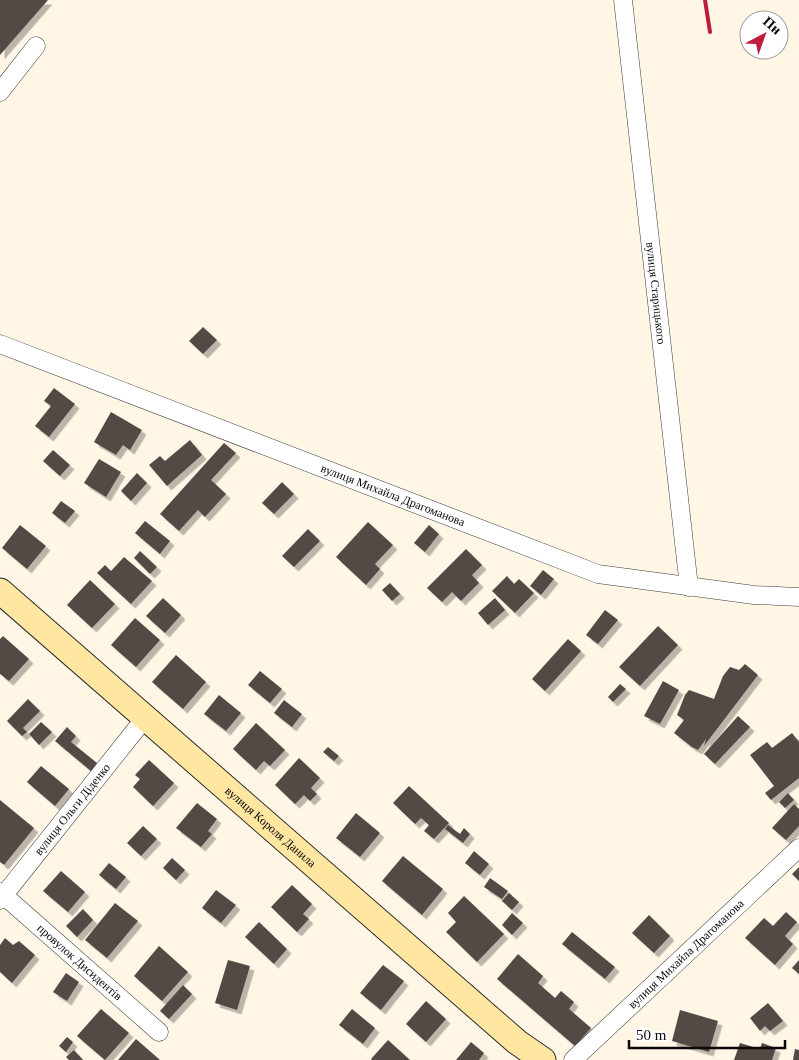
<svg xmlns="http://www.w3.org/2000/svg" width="799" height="1060" viewBox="0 0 799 1060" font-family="'Times New Roman',serif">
	<defs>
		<filter id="shadow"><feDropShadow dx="4.5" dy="4.5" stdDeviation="0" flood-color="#0004"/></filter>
	</defs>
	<rect width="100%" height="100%" fill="#fff6e6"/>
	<path fill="#534945" filter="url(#shadow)" d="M0 0H48L0 55Z
		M203 327 217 340 203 354 189 341Z
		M54 388 75 404 49 437 35 426 51 406 44 401Z
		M111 412 142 430 130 450 123 445 116 455 94 442Z
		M190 440 202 455 167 486 149 465 160 456 165 461Z
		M224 443 236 453 211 480 226 494 205 517 198 510 179 531 160 514Z
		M53 450 70 465 60 476 43 461Z
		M99 459 121 472 106 497 84 483Z
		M137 473 147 483 131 501 121 491Z
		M282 482 294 494 274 514 262 503Z
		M61 501 75 511 65 523 52 513Z
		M145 521 170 541 160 554 135 533Z
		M368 522 393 545 375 564 380 569 366 585 336 557Z
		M20 525 46 546 27 569 2 548Z
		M429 525 439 534 425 552 414 543Z
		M308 529 320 541 294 567 282 556Z
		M466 549 482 565 472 575 479 583 461 601 452 592 442 602 427 588Z
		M140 551 157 567 150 574 134 558Z
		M124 557 152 581 131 604 97 573 105 565 111 571Z
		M543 570 554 579 541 595 530 586Z
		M507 576 514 584 519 579 534 593 515 613 492 591Z
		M90 580 115 604 92 628 67 605Z
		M390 583 400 594 392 601 382 590Z
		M163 598 181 615 165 633 146 616Z
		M495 598 505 610 488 625 478 613Z
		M605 610 618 620 598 644 586 635Z
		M135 618 160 640 136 667 111 645Z
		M658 626 678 645 640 686 619 667Z
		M3 636 29 659 9 681 0 674V639Z
		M568 639 581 651 545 691 532 679Z
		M176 655 206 682 183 709 152 682Z
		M745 664 758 675 704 746 706 739 698 750 692 747 674 733 684 720 677 715 685 695 689 690 714 699 723 676 730 667 739 670Z
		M260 671 282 689 270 703 248 685Z
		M663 681 679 690 660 724 644 716Z
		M620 684 626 689 613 702 608 697Z
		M219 695 241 713 226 731 204 714Z
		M28 699 40 711 23 728 27 732 22 736 7 721Z
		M284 700 302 714 292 727 274 713Z
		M738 716 750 727 715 764 704 754Z
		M41 722 52 732 39 745 29 734Z
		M256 723 285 750 270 766 264 761 256 770 233 749Z
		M67 727 76 736 71 742 97 763 91 771 55 741Z
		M792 733 799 742V778L771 800 765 793 774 786 750 755 767 742 772 748Z
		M328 747 339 756 334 761 323 752Z
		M299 758 320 778 311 788 317 794 310 801 304 795 295 804 275 785Z
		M149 760 174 783 153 806 133 787 140 779 135 775Z
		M41 766 69 789 55 806 27 782Z
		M409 786 449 823 434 839 424 831 429 825 421 818 415 824 393 803Z
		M788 793 794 800 785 808 779 802Z
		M0 800 34 828 4 865 0 862Z
		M197 803 217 819 208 831 212 834 201 847 176 828Z
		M794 804 799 809V826L786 840 772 828Z
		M356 813 380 833 360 857 336 838Z
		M448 825 460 834 464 828 470 834 463 843 445 829Z
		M143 826 157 839 141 856 127 843Z
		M474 851 489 864 480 875 465 863Z
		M403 856 443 889 422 915 382 881Z
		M172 858 185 870 176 880 163 868Z
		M109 863 126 877 116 889 99 875Z
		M799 867V881L792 874Z
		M61 871 85 892 68 912 43 891Z
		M490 878 508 891 502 899 484 887Z
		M292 885 312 904 303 914 309 919 297 932 271 907Z
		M216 890 236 905 221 923 202 908Z
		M509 893 519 902 512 910 502 901Z
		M464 896 504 934 477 962 446 932 456 922 448 913Z
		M115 903 138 921 107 958 85 940Z
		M83 909 93 920 77 937 66 926Z
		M786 912 797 922 785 936 793 944 775 965 745 938 764 918 773 926Z
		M512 913 523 923 512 935 502 925Z
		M649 915 670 936 654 953 632 933Z
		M259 922 287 949 274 964 245 937Z
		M572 932 615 967 605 979 562 944Z
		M5 938 13 945 19 941 35 955 12 983 0 972V945Z
		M159 946 188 972 162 1001 134 976Z
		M518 954 543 976 538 983 555 998 561 991 574 1002 569 1009 591 1028 575 1046 497 979Z
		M228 960 250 966 237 1010 215 1003Z
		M799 960V974L792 968Z
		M383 965 404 981 381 1010 360 993Z
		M66 973 79 982 67 1001 53 992Z
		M183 985 192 994 169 1019 160 1011Z
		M426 1001 446 1019 426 1042 406 1024Z
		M768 1003 783 1021 770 1031 765 1026 760 1031 750 1018Z
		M101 1009 129 1033 105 1060 77 1036Z
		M352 1009 375 1028 363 1044 339 1025Z
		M680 1010 718 1021 709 1052 672 1041Z
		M67 1037 73 1042 66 1052 59 1046Z
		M136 1039 160 1060H118Z
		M388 1040 410 1060H372L371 1059Z
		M471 1042 484 1053 479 1060H456Z
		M740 1043 760 1049 762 1043 776 1048 772 1060H734Z
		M795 1049 799 1050V1060H793Z
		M74 1050 83 1060H69L66 1057Z"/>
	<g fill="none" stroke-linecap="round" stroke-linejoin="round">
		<g stroke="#3c3c3c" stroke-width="19">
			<g id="minor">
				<path id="s1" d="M623 0 689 587"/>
				<path d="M0 92 36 46"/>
				<path id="s2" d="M0 344 598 574 754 595 799 597"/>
				<path id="s3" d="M0 892 159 1032"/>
				<path id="s4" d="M0 900 145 718"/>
				<path id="s5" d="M573 1060 799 848"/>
			</g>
		</g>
		<g stroke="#2b2b2b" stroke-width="27">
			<g id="secondary">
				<path id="s6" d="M0 591 517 1042 543 1060"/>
			</g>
		</g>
		<use href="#minor" stroke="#fff" stroke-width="18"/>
		<use href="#secondary" stroke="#ffe7a1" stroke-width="25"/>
		<path stroke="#bf1c3b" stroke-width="4" d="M705 0 710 32"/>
	</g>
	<g text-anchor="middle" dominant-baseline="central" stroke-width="5" stroke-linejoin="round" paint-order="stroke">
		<g font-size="12" fill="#090909" stroke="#fff">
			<text stroke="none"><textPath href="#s1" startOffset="295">вулиця Старицького</textPath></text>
			<text stroke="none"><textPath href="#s2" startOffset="421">вулиця Михайла Драгоманова</textPath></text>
			<text stroke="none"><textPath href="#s4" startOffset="116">вулиця Ольги Діденко</textPath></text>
			<text stroke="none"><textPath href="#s6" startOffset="359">вулиця Короля Данила</textPath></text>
			<text stroke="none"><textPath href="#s5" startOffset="155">вулиця Михайла Драгоманова</textPath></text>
			<text stroke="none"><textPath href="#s3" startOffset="106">провулок Дисидентів</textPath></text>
		</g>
	</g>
	<g transform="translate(764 35) rotate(41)"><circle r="24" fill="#ffffff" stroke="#9d9d9d"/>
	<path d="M0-4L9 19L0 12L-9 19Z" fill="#bf1c3b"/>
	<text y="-8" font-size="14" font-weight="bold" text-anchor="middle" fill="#090909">Пн</text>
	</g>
	<path d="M629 1040v8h156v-8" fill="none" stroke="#090909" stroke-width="2.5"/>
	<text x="636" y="1040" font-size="15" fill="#090909" stroke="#ffffff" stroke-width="4" paint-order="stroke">50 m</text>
</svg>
